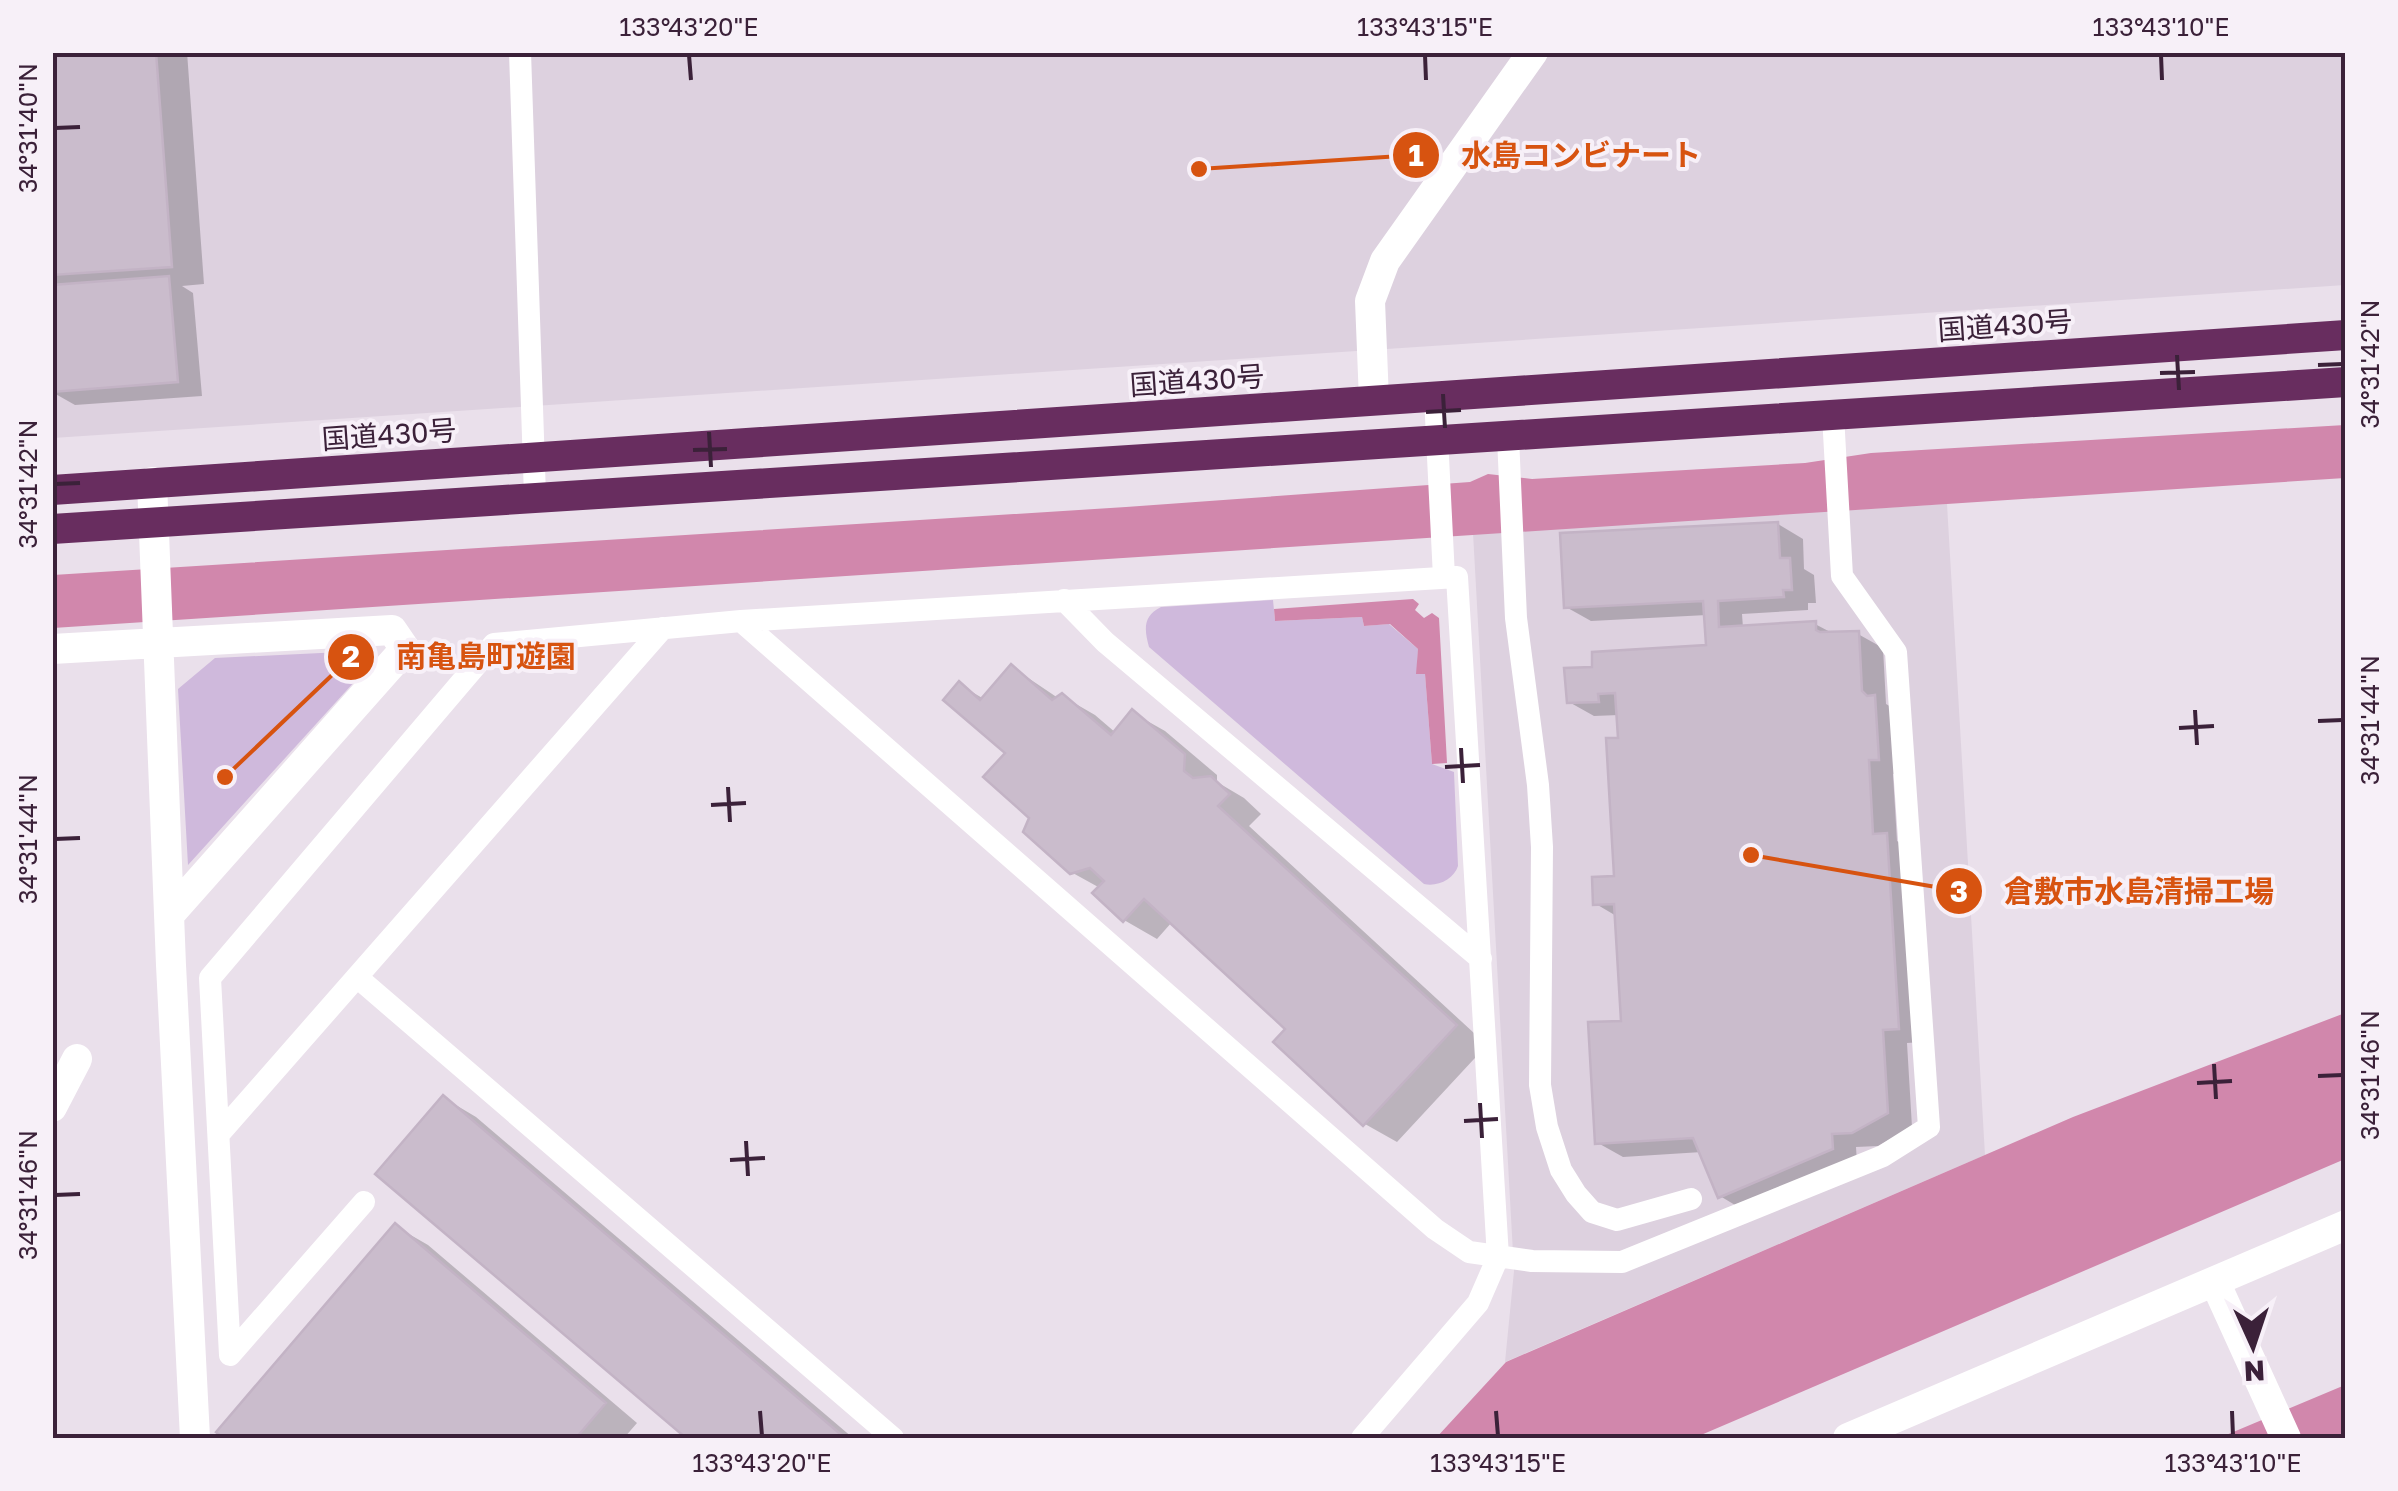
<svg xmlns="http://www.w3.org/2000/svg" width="2398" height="1491" viewBox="0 0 2398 1491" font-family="'Golos Text','Noto Sans JP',sans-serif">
	<rect width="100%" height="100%" fill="#eae0eb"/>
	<path fill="#ddd1df" d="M53 53H2345V285L53 438Z
		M1947 504 1985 1155 1505 1362 1514 1271 1473 533Z"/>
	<path fill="#cfb9dc" d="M1273 600 1275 621 1362 617 1364 626 1389 624 1418 649 1417 674H1425L1432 764 1454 772 1458 866C1454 879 1438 887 1424 884L1149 647C1144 629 1143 616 1161 607Z
		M362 651 366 669 188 865 178 689 215 658Z"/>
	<path fill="#d187ac" d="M2345 425V478L53 628V575L1126 507 1470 482 1488 474 1532 479 1805 463 1871 453Z
		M1413 599 1419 604 1415 610 1424 618 1432 613 1439 618 1447 763 1432 764 1425 674H1416L1418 649 1390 624 1364 626 1362 617 1275 621 1274 609Z
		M2345 1013V1159L1694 1438H1436L1506 1362 2073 1117Z
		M2345 1385V1432L2331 1438H2219Z"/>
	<path fill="#0003" d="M52 52H187L204 284 182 286 193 293 202 396 75 405 52 392V287H58L52 284Z
		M1778 524 1803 539 1804 569 1814 575 1816 603H1808V610L1742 614 1743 628 1815 624 1834 634H1858L1883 648 1886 704 1900 712 1903 773 1893 774 1897 841 1912 850 1923 1042 1907 1043 1912 1127 1878 1146 1856 1147 1857 1163 1745 1211 1720 1196 1702 1152 1623 1157 1598 1143 1624 1023 1618 917 1596 904 1617 879 1621 740 1619 715 1594 716 1569 702 1595 669 1708 648 1707 615 1591 621 1566 607Z
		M1012 667 1058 698 1062 696 1095 715 1116 733 1133 713 1165 731 1217 775V782L1244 798 1261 814 1249 826 1487 1045 1397 1142 1365 1124 1289 1029 1172 922 1157 939 1124 920 1100 888 1071 872 1032 817 1008 753 960 685 984 699Z
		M444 1098 476 1117 853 1438H690L379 1174Z
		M395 1226 428 1245 637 1423 624 1438H227L219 1432Z"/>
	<path fill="#cabccc" stroke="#c3b3c5" stroke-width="2.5" d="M52 52H156L172 267 52 275Z
		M169 276 178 382 52 392V285Z
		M1778 522 1780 558H1790L1792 590H1783L1784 597 1718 601 1719 627 1816 621V630L1820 632 1859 631 1862 691 1867 696 1875 695 1879 760H1869L1873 834 1887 833 1899 1029 1883 1030 1888 1113 1852 1133 1832 1134 1833 1149 1718 1198 1693 1138 1595 1144 1588 1022 1621 1021 1614 904 1593 905 1592 877 1614 876 1606 738H1618L1615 693 1598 694 1599 702 1567 703 1564 668 1592 667V652L1706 645 1703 601 1564 608 1560 533Z
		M1011 664 1052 700 1062 693 1111 735 1132 709 1185 754 1184 771 1193 778 1211 776 1230 794 1218 806 1457 1025 1363 1126 1273 1042 1285 1029 1144 899 1123 922 1092 893 1104 881 1090 868 1070 874 1023 832 1029 818 983 777 1005 753 943 700 959 681 980 700Z
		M443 1095 845 1438H686L375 1174Z
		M395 1223 606 1403 576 1438H223L216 1432Z"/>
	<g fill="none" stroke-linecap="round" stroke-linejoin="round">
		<path stroke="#fff" stroke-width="22" d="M520 52 535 496
			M1435 397 1444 577
			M1508 437 1516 618 1538 785 1542 847 1540 1085 1547 1127 1561 1170 1576 1194 1592 1212 1617 1220 1691 1199
			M1064 600 1105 642 1481 959
			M741 621 1435 1229 1469 1252 1532 1261 1622 1262 1883 1156 1929 1127 1896 652 1842 576 1833 415
			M357 977 893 1438
			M219 1134 663 628
			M364 1202 230 1355 210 978 494 644 741 621 1457 577 1498 1257 1478 1303 1362 1438"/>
		<path stroke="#fff" stroke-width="30" d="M1374 400 1370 301 1385 261 1533 52
			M152 482 171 965 195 1438
			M52 649 392 630 405 649 170 914
			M52 1107 77 1059
			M2215 1282 2286 1438"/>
		<path stroke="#fff" stroke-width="30" d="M1848 1438 2346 1225"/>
		<path stroke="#682d5f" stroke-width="30" d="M52 490 2346 335
			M52 529 2346 382"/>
	</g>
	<path fill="none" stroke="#3b2139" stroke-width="4" d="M689 55 691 80M1425 55 1426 80M2161 55 2162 80M55 128 80 127M2177 355 2179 390M2318 365 2343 364M2160 373 2195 372M1443 394 1445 428M1426 412 1461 410M709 432 711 467M693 450 727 449M55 484 80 483M2195 710 2197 745M2318 721 2343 720M2179 728 2214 726M1461 748 1463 783M1445 767 1480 765M728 787 730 822M711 805 746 803M55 839 80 838M2214 1064 2216 1099M2318 1076 2343 1075M2197 1083 2232 1081M1480 1103 1482 1138M1464 1121 1498 1119M746 1141 748 1176M730 1160 765 1158M55 1195 80 1194M760 1411 762 1436M1496 1411 1498 1436M2232 1411 2233 1436"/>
	<g text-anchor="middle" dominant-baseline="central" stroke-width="8" stroke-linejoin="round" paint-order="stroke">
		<g font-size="28" fill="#3b2139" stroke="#f7f0f8">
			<text transform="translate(2005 325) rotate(-4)">国道430号</text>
			<text transform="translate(1197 380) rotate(-4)">国道430号</text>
			<text transform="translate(389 434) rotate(-4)">国道430号</text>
		</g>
	</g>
	<path fill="none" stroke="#d75310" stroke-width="4" d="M1199 169L1416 155M225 777L351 657M1751 855L1959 891"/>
	<g fill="#d75310" stroke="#f7f0f8" stroke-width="4">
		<circle cx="1199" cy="169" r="10"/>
		<circle cx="225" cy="777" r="10"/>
		<circle cx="1751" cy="855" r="10"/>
		<circle cx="1416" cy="155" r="25"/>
		<circle cx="351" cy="657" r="25"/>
		<circle cx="1959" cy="891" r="25"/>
	</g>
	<g font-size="30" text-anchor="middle" font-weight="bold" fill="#fff">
		<text x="1416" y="166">1</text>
		<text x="351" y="667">2</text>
		<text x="1959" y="902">3</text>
	</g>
	<g font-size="30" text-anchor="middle" font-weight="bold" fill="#d75310" stroke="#f7f0f8" stroke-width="8" stroke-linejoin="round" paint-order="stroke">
		<text x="1581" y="166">水島コンビナート</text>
		<text x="486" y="667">南亀島町遊園</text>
		<text x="2139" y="902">倉敷市水島清掃工場</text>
	</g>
	<rect width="2398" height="1491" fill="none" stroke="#f7f0f8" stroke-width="110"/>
	<g transform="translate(2253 1346) rotate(177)" stroke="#f7f0f8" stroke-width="8" paint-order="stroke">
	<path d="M0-8L18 38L0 25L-18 38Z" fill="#3b2139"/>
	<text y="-15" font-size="28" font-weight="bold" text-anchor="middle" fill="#3b2139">N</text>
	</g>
	<rect x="55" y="55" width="2288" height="1381" fill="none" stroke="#3b2139" stroke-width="4"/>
	<g font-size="25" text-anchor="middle" fill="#3b2139">
		<text x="689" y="36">133°43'20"E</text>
		<text x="1425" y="36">133°43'15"E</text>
		<text x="2161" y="36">133°43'10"E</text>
		<text transform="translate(28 128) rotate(-90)" y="9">34°31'40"N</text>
		<text transform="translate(2370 364) rotate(-90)" y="9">34°31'42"N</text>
		<text transform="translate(28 484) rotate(-90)" y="9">34°31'42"N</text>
		<text transform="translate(2370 720) rotate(-90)" y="9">34°31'44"N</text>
		<text transform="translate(28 839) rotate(-90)" y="9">34°31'44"N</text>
		<text transform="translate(2370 1075) rotate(-90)" y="9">34°31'46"N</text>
		<text transform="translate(28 1195) rotate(-90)" y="9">34°31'46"N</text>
		<text x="762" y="1472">133°43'20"E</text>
		<text x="1498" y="1472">133°43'15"E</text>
		<text x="2233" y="1472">133°43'10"E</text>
	</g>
</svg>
